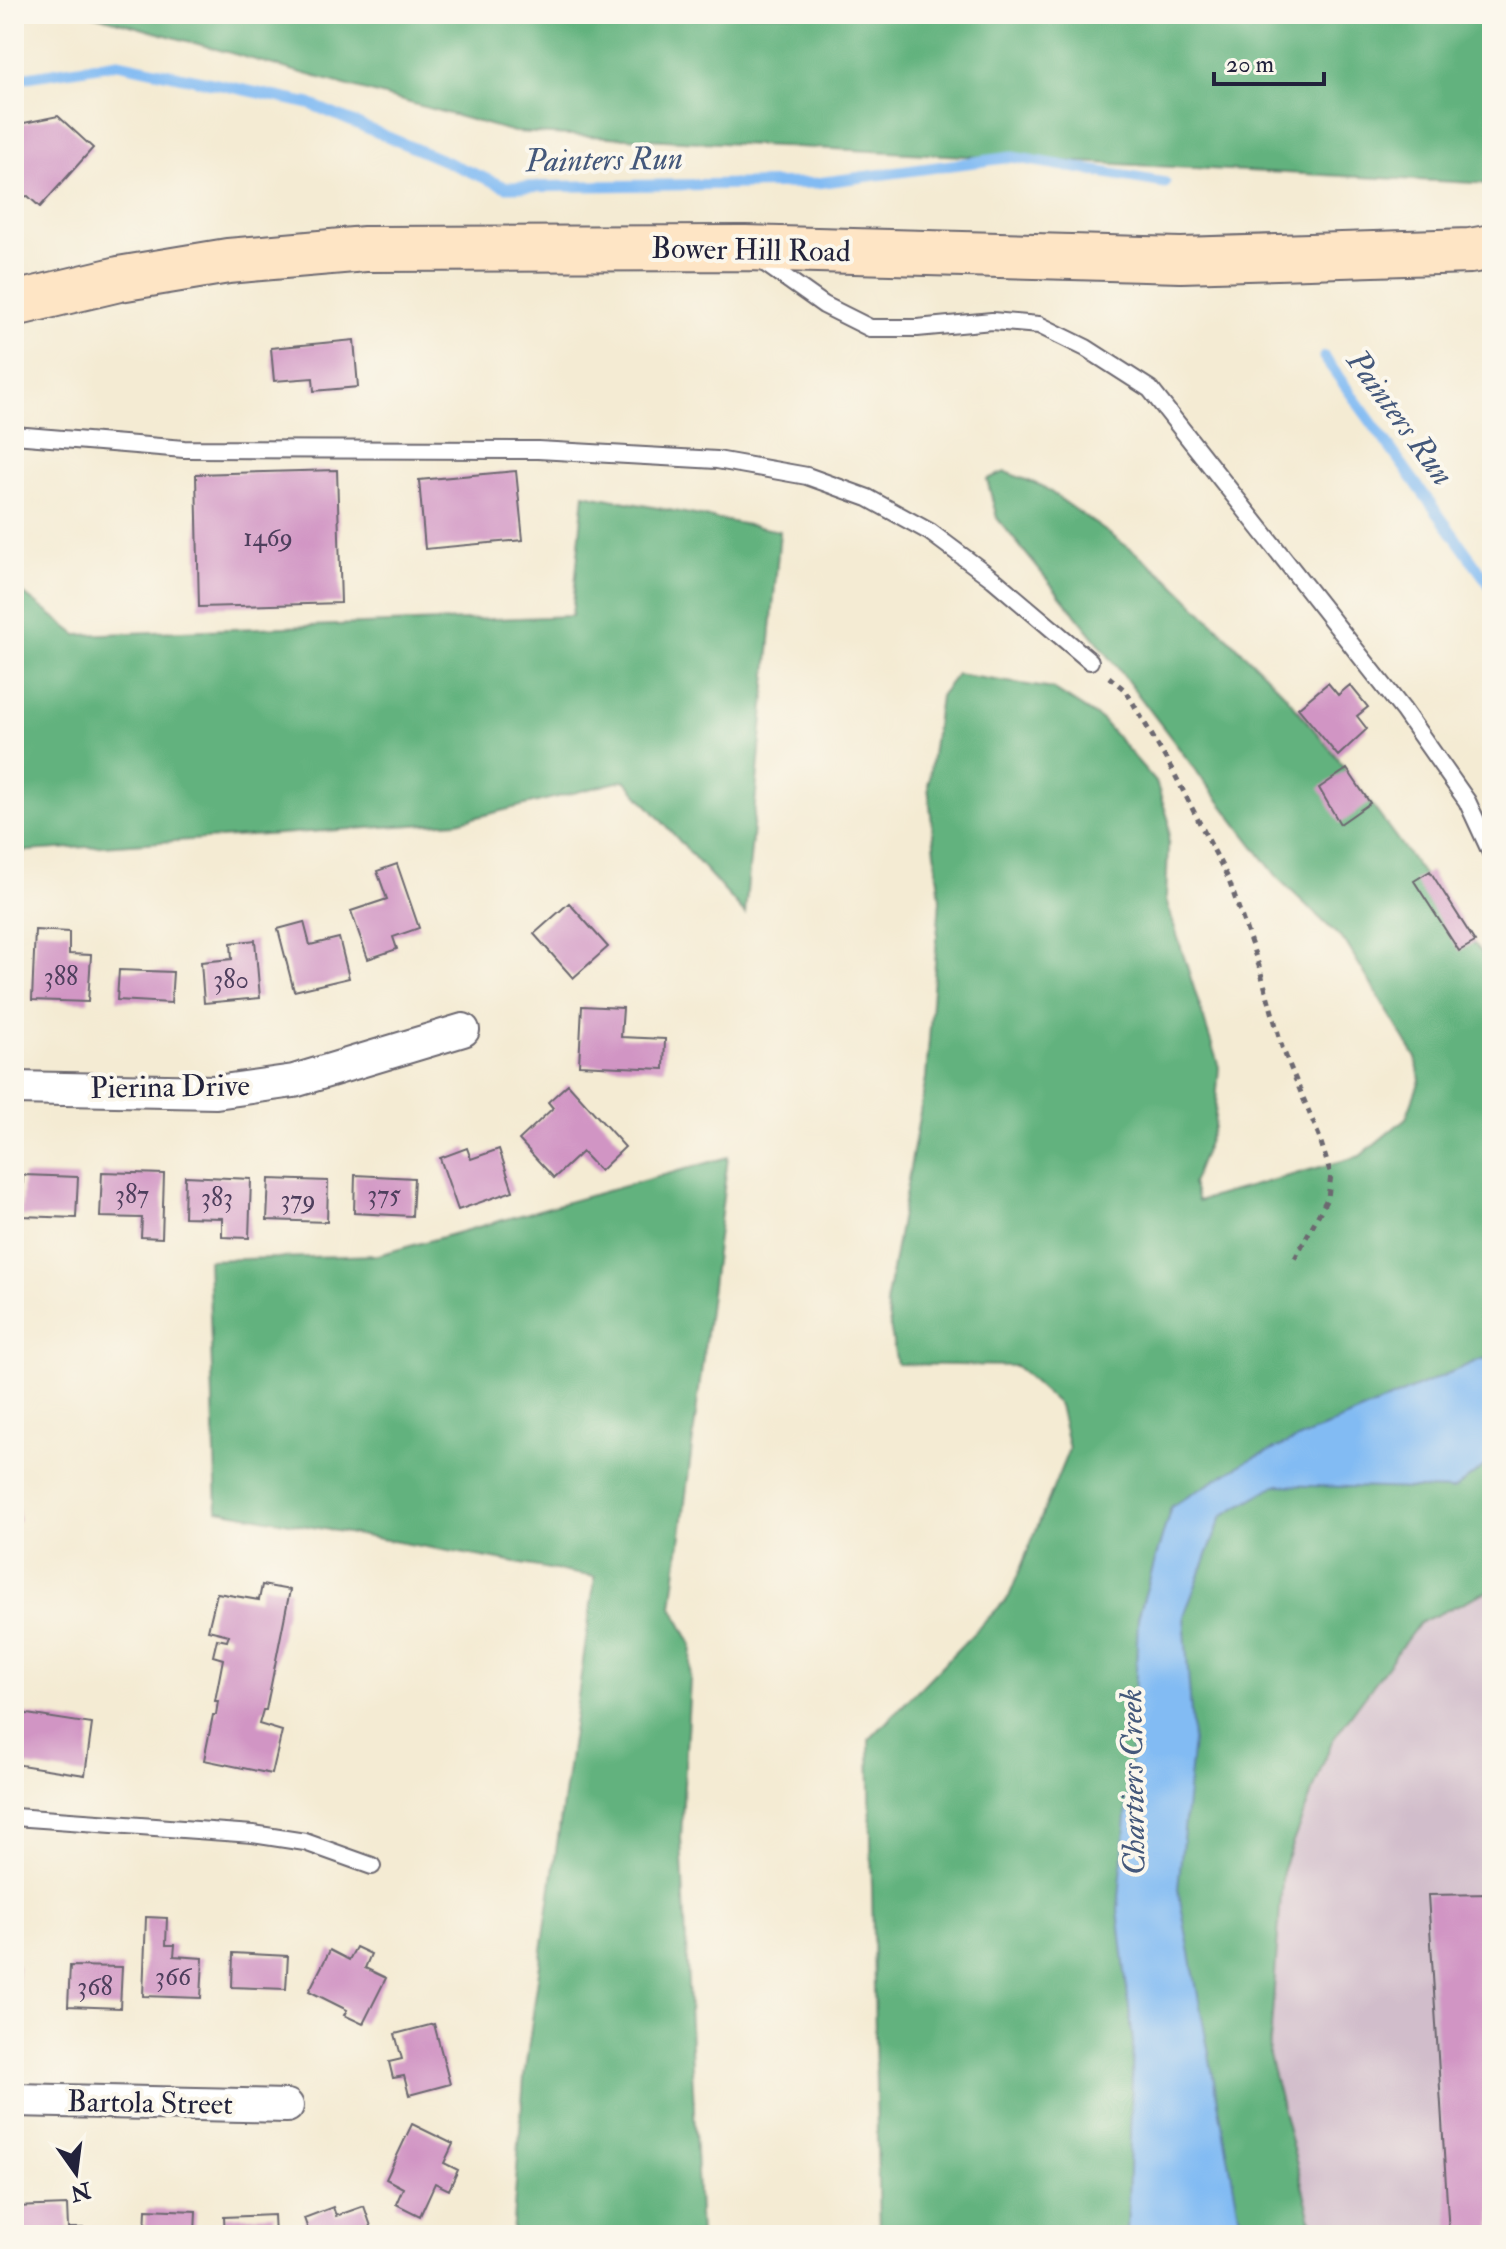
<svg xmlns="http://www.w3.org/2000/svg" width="1506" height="2249" viewBox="0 0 1506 2249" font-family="'IM FELL Double Pica',serif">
	<rect width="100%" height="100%" fill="#fbf7ec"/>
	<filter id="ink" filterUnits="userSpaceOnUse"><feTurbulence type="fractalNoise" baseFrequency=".0125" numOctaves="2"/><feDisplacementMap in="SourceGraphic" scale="16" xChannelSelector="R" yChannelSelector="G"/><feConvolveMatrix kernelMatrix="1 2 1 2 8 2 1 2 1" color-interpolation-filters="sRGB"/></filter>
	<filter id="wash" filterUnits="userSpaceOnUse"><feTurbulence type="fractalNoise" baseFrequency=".006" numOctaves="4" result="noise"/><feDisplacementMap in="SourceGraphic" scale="32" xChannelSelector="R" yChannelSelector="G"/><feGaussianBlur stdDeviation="1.8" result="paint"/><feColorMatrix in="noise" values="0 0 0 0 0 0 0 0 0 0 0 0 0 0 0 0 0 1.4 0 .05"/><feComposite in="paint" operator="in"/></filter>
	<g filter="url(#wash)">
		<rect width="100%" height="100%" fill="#f4ebd3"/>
		<path fill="#d1bdcb" d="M1492 1589V2235H1310L1269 2056 1283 1868 1332 1741 1419 1623Z"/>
		<path fill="#62b27e" stroke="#426a5c" stroke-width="2" d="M90 14H1492V184L514 132Z
			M1005 472 1042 486 1139 555 1172 582 1283 692 1335 755 1492 968V1589L1419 1623 1332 1741 1283 1868 1269 2056 1315 2235H879L869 1740 1009 1597 1069 1449 1059 1405 1016 1366 897 1364 886 1304 926 1078 940 900 928 786 940 696 957 674 1053 689 1102 720 1156 782 1169 821 1166 900 1219 1067 1214 1127 1192 1184 1198 1201 1360 1156 1406 1118 1420 1080 1416 1058 1346 943 1279 879 1094 637 997 518 987 479Z
			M584 494 780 531 745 914 625 780 457 822 14 852V586L77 635 572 616Z
			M728 1157 672 1607 692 1645 681 1837 700 2235H512L524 2077 595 1577 217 1510 208 1260 378 1255Z"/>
		<path fill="#82bbf3" stroke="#526e97" stroke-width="2" d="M1492 1357V1460L1453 1490 1276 1485 1222 1516 1184 1616 1193 1741 1178 1889 1243 2235H1127L1133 2043 1118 1910 1134 1724 1138 1618 1171 1507 1247 1461 1479 1360Z"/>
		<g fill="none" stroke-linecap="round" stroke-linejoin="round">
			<path stroke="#82bbf3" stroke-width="11" d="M14 79 118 63 310 104 506 187 817 183 1012 157 1165 183
				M1324 357 1492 588"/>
		</g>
		<g id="blocks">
			<path fill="#d195c4" d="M58 116 93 148 40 207 28 196 14 198V125Z
				M354 340 358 387 314 391 313 378 274 381 271 348Z
				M337 470 341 603 199 607 196 474Z
				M516 471 523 540 425 549 419 480Z
				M1328 683 1338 695 1350 685 1368 707 1357 716 1367 729 1338 756 1298 708Z
				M1347 769 1370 803 1340 824 1319 788Z
				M397 864 419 928 393 937 397 949 368 959 351 911 387 899 377 871Z
				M1430 871 1475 942 1459 951 1414 881Z
				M569 903 608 947 573 978 534 934Z
				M304 922 310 945 339 938 349 978 294 991 278 929Z
				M35 930 69 932V954L91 955 88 1002 32 1000Z
				M255 940 260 998 204 1003 201 962 232 959 231 943Z
				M119 970 173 972 171 1003 117 1000Z
				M582 1006 623 1008 621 1037 665 1039 664 1069 579 1065Z
				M568 1084 625 1147 600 1171 582 1152 554 1178 519 1140 553 1108 548 1102Z
				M467 1148 471 1159 499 1149 513 1191 458 1210 440 1158Z
				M102 1172 164 1174 162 1238 141 1237 142 1218 100 1217Z
				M23 1175 78 1177 76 1218 21 1216Z
				M355 1175 414 1178 412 1216 354 1213Z
				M185 1176 251 1179 249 1238 222 1237V1218L184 1217Z
				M269 1179 328 1181 327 1222 267 1220Z
				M14 1476H16L19 1522H14Z
				M262 1585 290 1590 266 1710H263L259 1724 282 1731 272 1774 204 1760 213 1715H216L218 1701H215L223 1659 213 1656 217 1639 227 1641 229 1635 208 1630 217 1593 259 1600Z
				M14 1712 92 1724 85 1775 14 1764Z
				M1492 1894V2231L1449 2234 1428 1895Z
				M146 1917 167 1918 166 1945H175L174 1956 203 1958 201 1998 143 1996Z
				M356 1947 371 1954 365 1968 386 1978 363 2024 344 2015 347 2010 309 1991 330 1950 349 1960Z
				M233 1953 288 1956 286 1989 232 1987Z
				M14 1965H18L17 2004H14Z
				M70 1966 122 1967 120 2008 68 2006Z
				M434 2024 450 2084 409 2095 404 2076 393 2078 389 2062 402 2059 395 2034Z
				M412 2124 453 2144 444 2163 458 2170 449 2190 435 2183 420 2216 396 2204 403 2188 386 2179Z
				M67 2205 68 2228H108V2235H14V2207Z
				M364 2206 374 2235H310L304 2218 333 2207 336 2216Z
				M146 2209 196 2211 195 2235H145Z
				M274 2215 275 2235H225L224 2217Z"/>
		</g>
	</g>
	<g filter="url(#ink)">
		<use href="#blocks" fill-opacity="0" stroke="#6c6870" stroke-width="2"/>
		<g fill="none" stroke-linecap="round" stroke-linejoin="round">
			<g stroke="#6c6870" stroke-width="20">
				<path id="lane" d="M759 259 824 305 870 328H917L992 321 1039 325 1086 348 1150 389 1403 710 1467 801 1492 855
					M14 435 184 449 538 450 717 460 807 476 868 498 930 532 993 579 1090 661
					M14 1817 253 1834 305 1842 372 1866"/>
			</g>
			<g stroke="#6c6870" stroke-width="36">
				<path id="street" d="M14 1088 216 1092 294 1081 463 1030
					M14 2100 287 2106"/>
			</g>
			<g stroke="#6c6870" stroke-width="48">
				<path id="secondary" d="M14 304 119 279 228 261 365 249 745 248 1181 260 1470 251 1492 247"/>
			</g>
			<path stroke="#6c6870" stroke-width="5" stroke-dasharray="6 6" stroke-linecap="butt" d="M1109 677 1126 691 1174 773 1228 878 1259 966 1282 1047 1319 1136 1331 1175 1328 1197 1292 1264"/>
			<use href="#lane" stroke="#fff" stroke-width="16"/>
			<use href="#street" stroke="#fff" stroke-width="32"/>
			<use href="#secondary" stroke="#fee5c5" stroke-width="44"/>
		</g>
	</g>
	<g text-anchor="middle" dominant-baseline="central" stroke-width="8" stroke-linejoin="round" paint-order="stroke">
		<g font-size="26" fill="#4e3f5d">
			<text x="268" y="538">1469</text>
			<text x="61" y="977">388</text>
			<text x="231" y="980">380</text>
			<text x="132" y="1195">387</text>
			<text x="384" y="1195">375</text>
			<text x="217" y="1198">383</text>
			<text x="298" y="1200">379</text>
			<text x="173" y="1977">366</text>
			<text x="95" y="1987">368</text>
		</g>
		<g font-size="30" fill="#22223b" stroke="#fbf7ec">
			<text transform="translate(751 250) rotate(1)">Bower Hill Road</text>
			<text transform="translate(170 1087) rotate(-1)">Pierina Drive</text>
			<text transform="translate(150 2103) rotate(1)">Bartola Street</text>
		</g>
		<g font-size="32" font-style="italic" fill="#44587b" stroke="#fbf7ec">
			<text transform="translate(604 160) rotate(-1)">Painters Run</text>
			<text transform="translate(1400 418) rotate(54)">Painters Run</text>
			<text transform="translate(1133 1782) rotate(-91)">Chartiers Creek</text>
		</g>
	</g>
	<rect width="1506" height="2249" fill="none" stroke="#fbf7ec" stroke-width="48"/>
	<g transform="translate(76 2173) rotate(166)" stroke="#fbf7ec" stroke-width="6" paint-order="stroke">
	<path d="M0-6L14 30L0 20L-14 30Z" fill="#22223b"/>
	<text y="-12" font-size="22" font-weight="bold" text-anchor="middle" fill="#22223b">N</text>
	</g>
	<path d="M1214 72v12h110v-12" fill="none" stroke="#22223b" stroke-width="4"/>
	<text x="1226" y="72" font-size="24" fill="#22223b" stroke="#fbf7ec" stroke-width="6" paint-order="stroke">20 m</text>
</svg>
